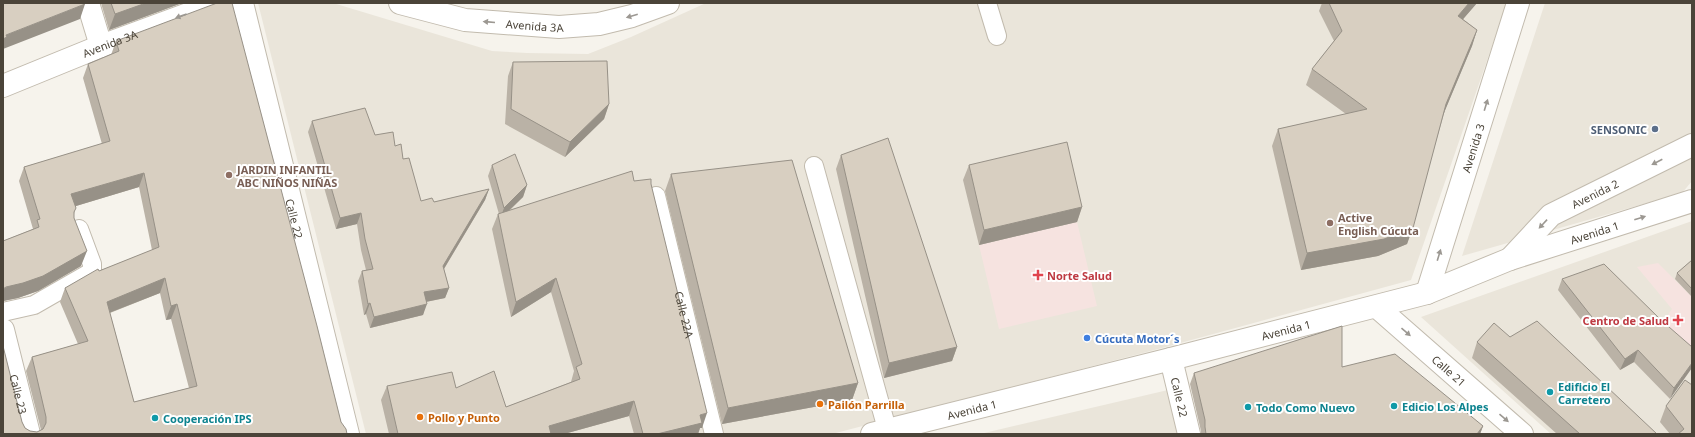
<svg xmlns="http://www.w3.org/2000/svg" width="1695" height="437" viewBox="0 0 1695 437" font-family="'Noto Sans',sans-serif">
	<rect width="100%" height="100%" fill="#f6f3ec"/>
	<path fill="#eae5da" d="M258 3H333L492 51 527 53 588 54 631 37 706 3H1507L1411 280 1162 348 832 434H366Z
		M1545 3H1692V181L1682 193 1462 256Z
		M1692 221V434H1551L1421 317Z
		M1168 390 1179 434H980Z"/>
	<path fill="#f6e3e0" d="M1077 222 1097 306 999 329 979 245Z
		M1658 263 1692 297V362L1657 331 1672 309 1637 267Z"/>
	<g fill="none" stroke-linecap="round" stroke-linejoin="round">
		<g stroke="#c2bbae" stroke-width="20">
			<g id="service">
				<path d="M987 3 997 36"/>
				<path d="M814 166 887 429"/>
				<path id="s1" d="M656 196 714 434"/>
				<path d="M3 312 34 305 88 274 92 270V264L79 229"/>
			</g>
		</g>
		<g stroke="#c2bbae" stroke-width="24">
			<g id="minor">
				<path d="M88 3 101 46"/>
				<path id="s2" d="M242 3 348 434"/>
				<path id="s3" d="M400 3 465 20 559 27 599 24 632 16 668 3"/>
				<path id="s4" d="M3 86 101 46 218 3"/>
				<path id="s5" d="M1510 259 1551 215 1692 145"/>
				<path id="s6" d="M1427 293 1518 3"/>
				<path id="s7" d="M1377 307 1522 434"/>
				<path id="s8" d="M3 330 29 434"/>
				<path id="s9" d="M1171 359 1189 434"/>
			</g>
		</g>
		<g stroke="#c2bbae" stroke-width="24">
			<g id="tertiary">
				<path id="s10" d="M872 434 1171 359 1427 293 1510 259 1692 201"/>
			</g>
		</g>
		<use href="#service" stroke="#fff" stroke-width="18"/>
		<use href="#minor" stroke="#fff" stroke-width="22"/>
		<use href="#tertiary" stroke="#fff" stroke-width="22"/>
	</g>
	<path fill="#bab2a6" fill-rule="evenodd" d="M101 3H182L109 30Z
		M1322 3H1477L1463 19 1477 30 1472 46 1445 110 1407 244 1378 256 1301 270 1272 146 1278 129 1346 114 1306 85 1312 69 1334 41 1319 11Z
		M116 41 341 422 3 434 22 422 25 428 30 431 37 432 41 430 26 371 32 357 78 344 60 302 65 288 99 271 152 250 139 187 76 206 74 214V218L81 266 38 291 18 298 3 301V241L33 229 19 181 24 167 102 144 83 78 88 64 111 55ZM160 293 166 320 171 319 189 388 134 402 110 313Z
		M513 62 609 104 604 119 565 157 505 124 508 76Z
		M312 121 375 135 395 146 403 159 421 201 434 202 489 189 485 200 444 269 449 288 445 298 426 302 423 315 370 328 366 314 364 315 358 281 362 271 366 270 361 250 357 224 336 229 308 132Z
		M841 155 957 347 952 361 884 378 836 169Z
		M492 165 527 185 523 197 509 211 634 181 651 184 702 428H700L698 434H634L629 416 564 434H389L381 400 387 386 456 388 506 407 571 382 574 371 551 292 511 317 492 229 498 214H499L488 176Z
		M969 165 1082 207 1077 222 979 245 963 180Z
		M671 174 858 383 852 400 722 424 665 191Z
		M1692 260V297L1675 279 1677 273Z
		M1562 279 1692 347 1670 399 1634 362 1620 370 1558 290Z
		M1510 337 1657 434H1557L1472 358 1477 342Z
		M1342 367 1483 426 1480 434H1201V431L1190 384 1194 373Z
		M1666 406 1692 434H1670L1660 422Z"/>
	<path fill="#979187" d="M146 3H182L109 30 115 14Z
		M1469 3H1477L1452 32 1458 16Z
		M85 4 80 19 3 49V39L6 35Z
		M1477 30 1472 46 1441 120 1446 104Z
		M609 104 604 119 565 157 570 142Z
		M144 173 139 187 66 209 71 194Z
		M527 185 523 197 500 219 504 208Z
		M489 189 485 200 439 277 443 266Z
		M1082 207 1077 222 979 245 984 230Z
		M361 213 357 224 336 229 340 218Z
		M1413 228 1407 244 1378 256 1301 270 1307 253Z
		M87 251 81 266 38 291 18 298 3 301V289Z
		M165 278 160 293 101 316 107 302Z
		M556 278 551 292 511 317 516 302Z
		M449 288 445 298 420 303 424 292Z
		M370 303 366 314 364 315 368 304Z
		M177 304 171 319 166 320 171 306Z
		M427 304 423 315 370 328 374 317Z
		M957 347 952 361 884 378 889 363Z
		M1638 350 1634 362 1620 370 1625 359Z
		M1692 363V368L1670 399 1674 388Z
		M858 383 852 400 722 424 728 408Z
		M634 401 629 416 564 434H546L549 426Z
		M707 413 702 428H700L698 434H657L700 415Z
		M1483 426 1480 434H1477Z"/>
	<path fill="#d8cfc1" stroke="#979187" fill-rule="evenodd" d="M3 3H85V4L6 35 7 37 3 39Z
		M111 3H146L115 14Z
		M217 3H232L317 326 341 422 346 429 347 434H3V346L22 422 25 428 30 431 37 432 43 429 46 423V417L32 357 88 341 65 288 98 269 99 271 159 247 144 173 71 194 76 208 74 212V218L87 251 43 276 23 283 6 287 3 289V241L39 227 37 220 40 219 24 167 110 141 88 64 119 51 116 41ZM165 278 171 306 177 304 197 386 134 402 107 302Z
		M1329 3H1469L1458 16 1477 30 1446 104 1413 228 1384 239 1307 253 1278 129 1367 109 1312 69 1342 31Z
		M607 61 609 104 570 142 511 109 513 62Z
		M365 108 375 135 393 132 395 146 401 144 403 159 409 158 421 201 432 198 434 202 489 189 443 266 449 288 424 292 427 304 374 317 370 303 368 304 362 271 373 269 365 239 361 213 340 218 312 121Z
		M888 138 957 347 889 363 841 155Z
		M1067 142 1082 207 984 230 969 165Z
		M515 154 527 185 504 208 492 165Z
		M792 160 858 383 728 408 671 174Z
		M632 171 634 181 651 179V184L707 413 700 415 702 423 657 434H643L634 401 549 426 551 434H398L387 386 452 372 456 388 494 371 506 407 580 379 576 367 582 364 556 278 516 302 498 214Z
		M1692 260V289L1677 273Z
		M1604 264 1661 320 1692 347V363L1674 388 1638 350 1625 359 1562 279Z
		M1537 321 1657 434H1580L1477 342 1494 323 1510 337Z
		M1342 326V367L1395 354 1483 426 1477 434H1206L1205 427V420L1194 373Z
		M1685 380 1692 385V434H1678L1684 429 1666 406Z"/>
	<defs><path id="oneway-solid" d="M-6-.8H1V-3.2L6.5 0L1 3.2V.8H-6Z"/></defs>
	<g fill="#9c9892">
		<use href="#oneway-solid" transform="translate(181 16) rotate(160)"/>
		<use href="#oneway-solid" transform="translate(632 16) rotate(164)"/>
		<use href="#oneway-solid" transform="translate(489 22) rotate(-175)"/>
		<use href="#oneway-solid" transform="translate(1486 105) rotate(-73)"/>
		<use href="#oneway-solid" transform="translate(1657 162) rotate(153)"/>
		<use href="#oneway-solid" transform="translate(1640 218) rotate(-18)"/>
		<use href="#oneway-solid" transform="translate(1543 224) rotate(133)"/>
		<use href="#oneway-solid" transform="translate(1439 255) rotate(-73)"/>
		<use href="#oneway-solid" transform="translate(1406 332) rotate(41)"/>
		<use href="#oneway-solid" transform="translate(1504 418) rotate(41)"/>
	</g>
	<circle fill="#5c6f8a" stroke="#fff" stroke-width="1.5" cx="1655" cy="129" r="4"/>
	<g fill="#8d6e63" stroke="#fff" stroke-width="1.5">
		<circle cx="229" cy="175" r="4"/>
		<circle cx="1330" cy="223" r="4"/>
	</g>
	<g fill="#e0444e" stroke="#fff" stroke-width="1.5">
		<path d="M1036 269h4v4h4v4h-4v4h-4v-4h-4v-4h4z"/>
		<path d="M1676 314h4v4h4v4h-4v4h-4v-4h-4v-4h4z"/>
	</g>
	<circle fill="#3f7fe0" stroke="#fff" stroke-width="1.5" cx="1087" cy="338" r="4"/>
	<g fill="#0f9aa8" stroke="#fff" stroke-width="1.5">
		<circle cx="1550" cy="392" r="4"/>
		<circle cx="1394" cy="406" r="4"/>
		<circle cx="1248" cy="407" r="4"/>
		<circle cx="155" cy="418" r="4"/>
	</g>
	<g fill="#e8710a" stroke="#fff" stroke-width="1.5">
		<circle cx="820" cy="404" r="4"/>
		<circle cx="420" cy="417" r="4"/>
	</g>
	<g text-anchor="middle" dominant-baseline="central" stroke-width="4" stroke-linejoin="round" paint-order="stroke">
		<g font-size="11" fill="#4b4439" stroke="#fff">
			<text stroke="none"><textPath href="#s3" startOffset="137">Avenida 3A</textPath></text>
			<text stroke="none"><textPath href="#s4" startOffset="115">Avenida 3A</textPath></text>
			<text stroke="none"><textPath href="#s6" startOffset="152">Avenida 3</textPath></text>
			<text stroke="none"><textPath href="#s5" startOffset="109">Avenida 2</textPath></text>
			<text stroke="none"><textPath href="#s2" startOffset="222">Calle 22</textPath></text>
			<text stroke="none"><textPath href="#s10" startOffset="751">Avenida 1</textPath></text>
			<text stroke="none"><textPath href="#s1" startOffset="122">Calle 22A</textPath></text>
			<text stroke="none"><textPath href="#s10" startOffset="427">Avenida 1</textPath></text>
			<text stroke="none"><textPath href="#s7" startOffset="96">Calle 21</textPath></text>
			<text stroke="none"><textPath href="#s8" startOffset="66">Calle 23</textPath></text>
			<text stroke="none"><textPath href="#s9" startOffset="39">Calle 22</textPath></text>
			<text stroke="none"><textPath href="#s10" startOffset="103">Avenida 1</textPath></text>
		</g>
		<g font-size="11" font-weight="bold" fill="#4e5e75" stroke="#fff" text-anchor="end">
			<text x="1647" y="129">SENSONIC</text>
		</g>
		<g font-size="11" font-weight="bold" fill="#785e54" stroke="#fff" text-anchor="start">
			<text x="237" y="169">JARDIN INFANTIL<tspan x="237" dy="13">ABC NIÑOS NIÑAS</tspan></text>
			<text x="1338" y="217">Active<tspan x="1338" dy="13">English Cúcuta</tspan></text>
		</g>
		<g font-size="11" font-weight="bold" fill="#be3a42" stroke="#fff" text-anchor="start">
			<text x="1047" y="275">Norte Salud</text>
			<text x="1669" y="320" text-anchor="end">Centro de Salud</text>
		</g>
		<g font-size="11" font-weight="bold" fill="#366cbe" stroke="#fff" text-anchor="start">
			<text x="1095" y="338">Cúcuta Motor´s</text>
		</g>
		<g font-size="11" font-weight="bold" fill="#0d838f" stroke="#fff" text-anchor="start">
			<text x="1558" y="386">Edificio El<tspan x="1558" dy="13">Carretero</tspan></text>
			<text x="1402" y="406">Edicio Los Alpes</text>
			<text x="1256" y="407">Todo Como Nuevo</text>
			<text x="163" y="418">Cooperación IPS</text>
		</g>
		<g font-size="11" font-weight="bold" fill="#c56008" stroke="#fff" text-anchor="start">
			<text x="828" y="404">Pailón Parrilla</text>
			<text x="428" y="417">Pollo y Punto</text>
		</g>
	</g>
	<rect width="1695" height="437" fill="none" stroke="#4b4439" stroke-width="8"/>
</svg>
